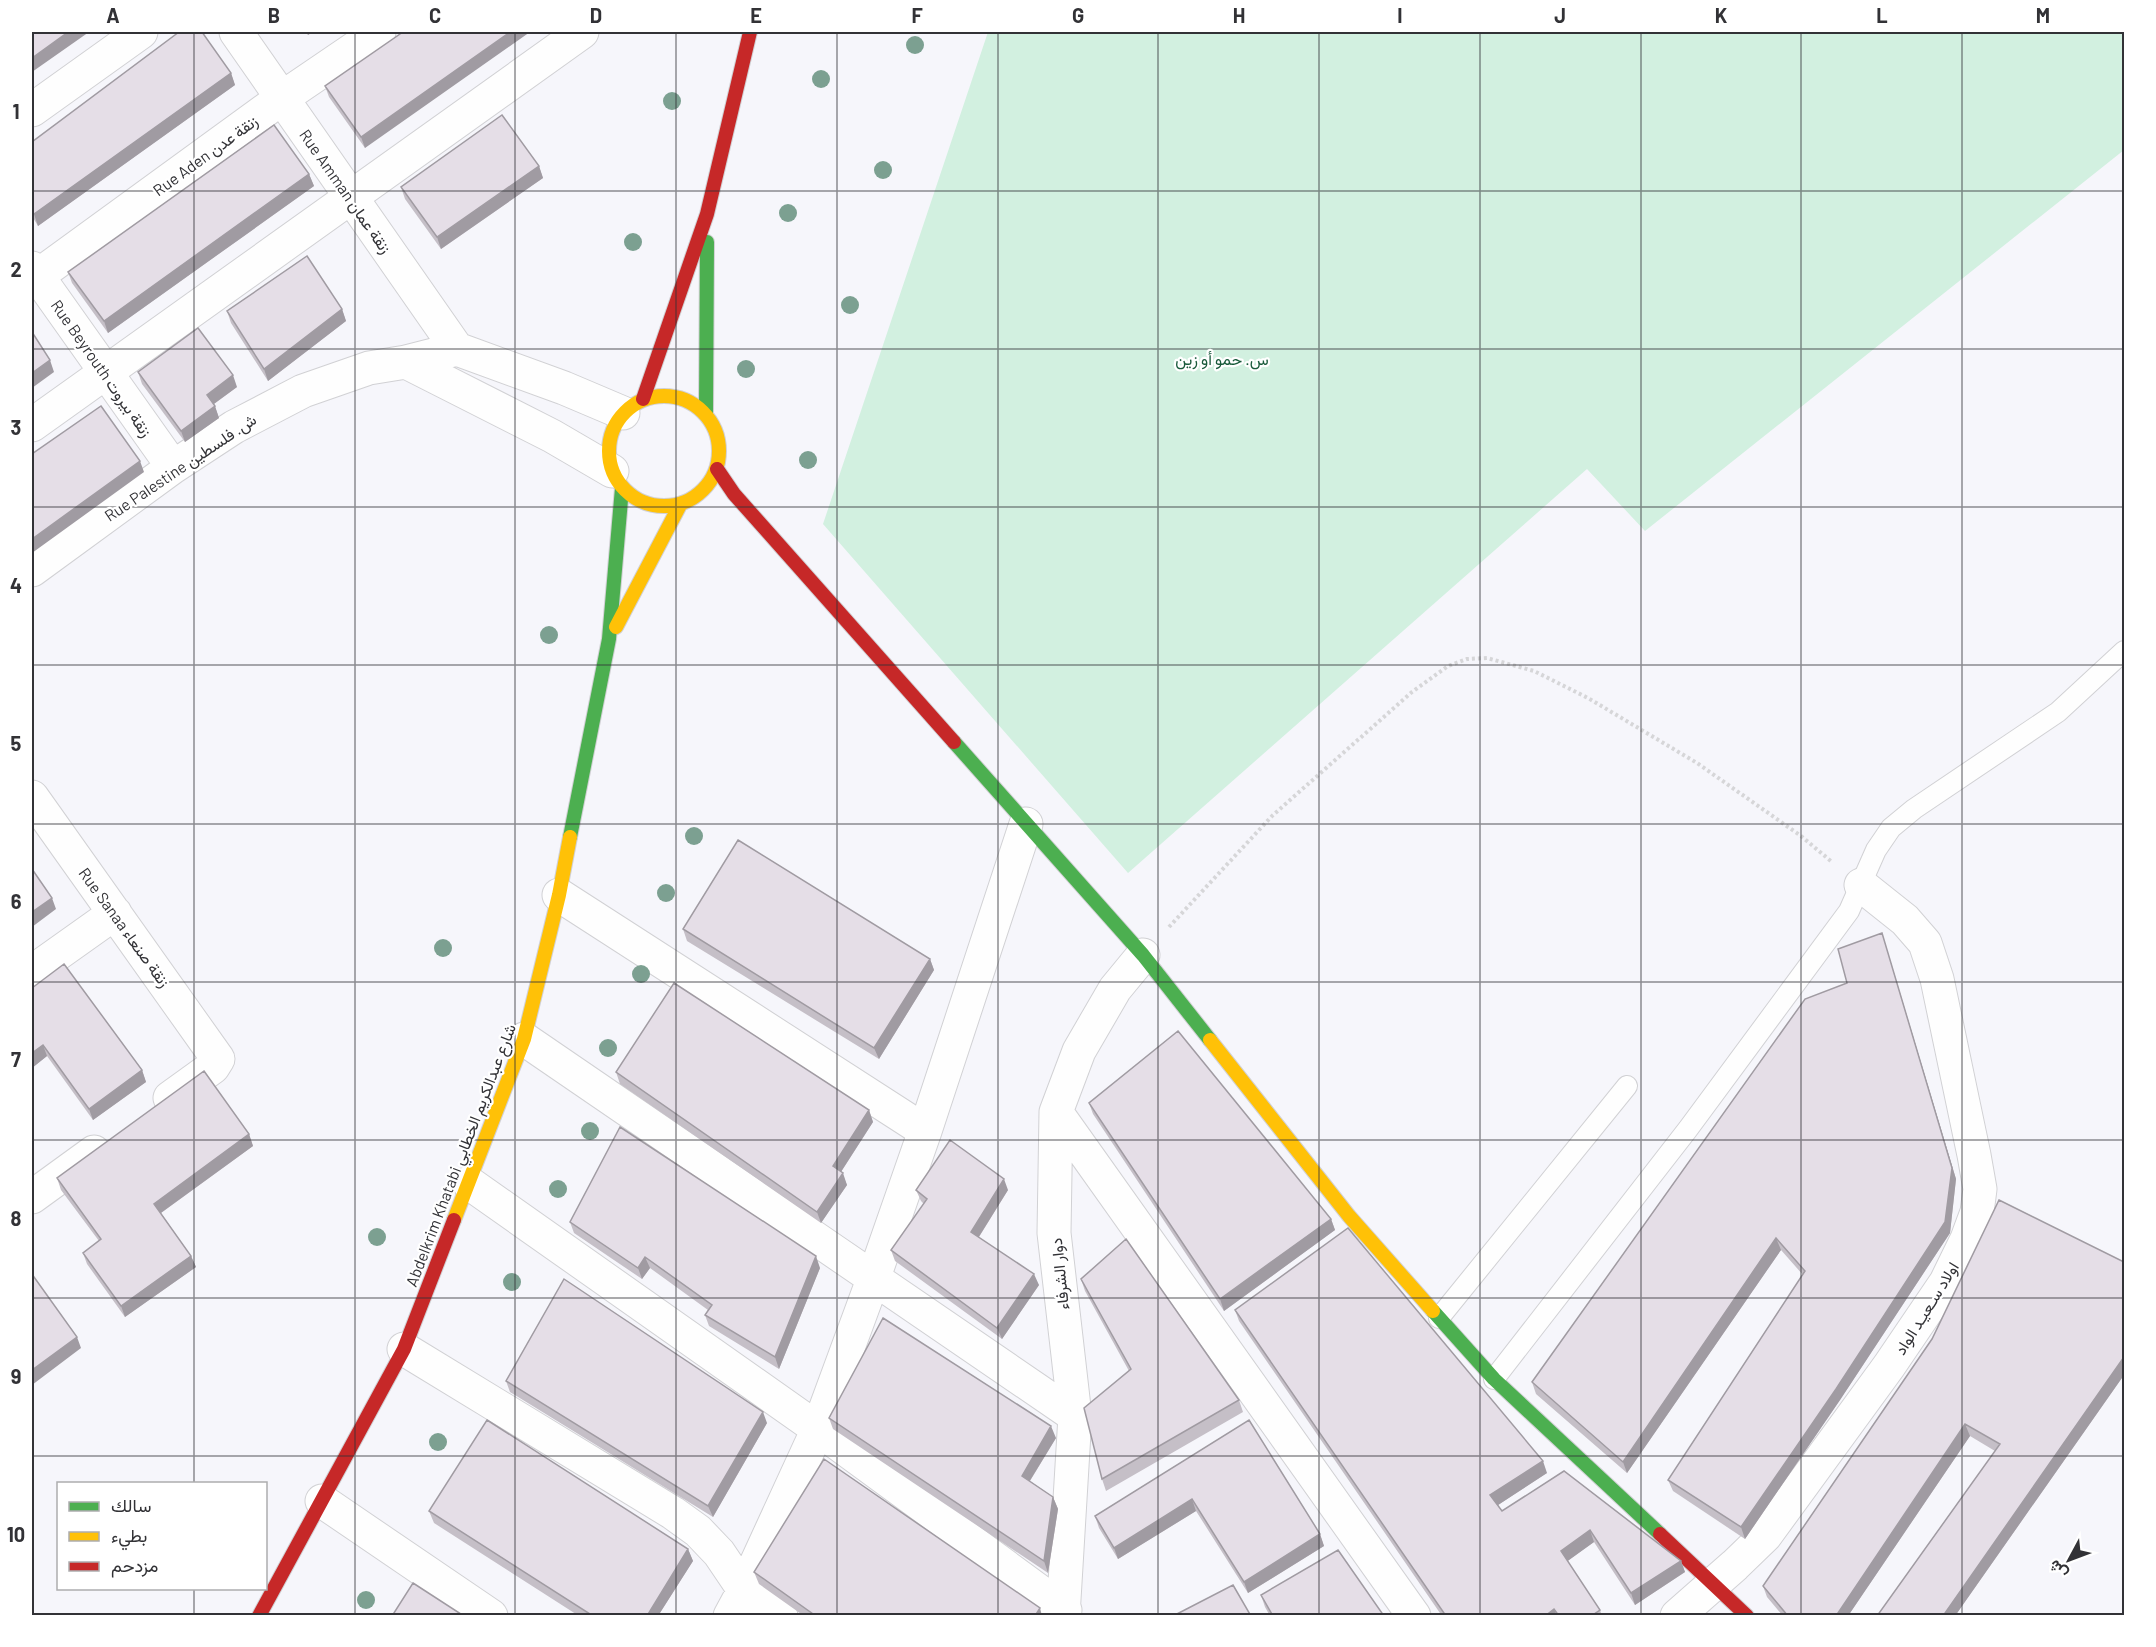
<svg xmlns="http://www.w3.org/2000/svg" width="2156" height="1647" viewBox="0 0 2156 1647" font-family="Barlow,Vazirmatn,sans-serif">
	<rect width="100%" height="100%" fill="#f6f6fb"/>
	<path fill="#d2f0e0" d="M988 32H2124V150L1645 531 1587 469 1128 873 823 524Z"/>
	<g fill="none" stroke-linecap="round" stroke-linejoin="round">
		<g stroke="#d1d1d4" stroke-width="22">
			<path id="lane" d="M1439 1318 1627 1086
				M1494 1379 1688 1129 1849 911 1876 850 1891 828 1914 809 2058 712 2124 651"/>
		</g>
		<g stroke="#d1d1d4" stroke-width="35">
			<path id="street" d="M236 32 457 349
				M32 110 141 32
				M32 268 173 467
				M32 280 282 98 379 32
				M406 362 552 436 612 471
				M32 425 582 32
				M32 570 173 467 234 427 303 391 369 368 406 362 457 349 564 388 623 413
				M32 797 218 1059 213 1067 170 1098
				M559 895 925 1131
				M32 972 115 913
				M524 1039 1075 1416
				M1056 1112 1414 1616
				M469 1183 818 1429 1065 1610
				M32 1197 94 1152
				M404 1349 673 1513 698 1531 719 1553 744 1590 781 1616
				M322 1501 491 1616
				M730 1616 744 1590 818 1429 874 1277 925 1131 1026 824
				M1063 1616 1075 1416 1054 1233 1056 1112 1079 1051 1115 989 1143 955
				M1677 1616 1735 1565 1765 1536 1889 1366 1946 1282 1967 1239 1977 1212 1980 1189 1974 1155 1937 979 1925 943 1905 920 1861 885"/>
		</g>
		<g stroke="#d1d1d4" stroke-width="16">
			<path id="fast" d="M706 413 707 242
				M954 742 1143 955 1210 1040
				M570 837 609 639 622 488
				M1433 1311 1494 1379 1660 1534"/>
		</g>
		<g stroke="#d1d1d4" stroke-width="16">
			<path id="slow" d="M609 451a55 55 0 1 1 110 0a55 55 0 1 1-110 0Z
				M616 627 680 505
				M1210 1040 1349 1216 1433 1311
				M454 1220 524 1039 559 895 570 837"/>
		</g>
		<g stroke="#d1d1d4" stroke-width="16">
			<path id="jam" d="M643 399 707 214 750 32
				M717 469 734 494 954 742
				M1660 1534 1747 1616
				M259 1616 404 1349 454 1220"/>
		</g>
		<path stroke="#d6d6d8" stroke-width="4" stroke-dasharray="3 3" stroke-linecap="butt" d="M1169 927 1272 816 1412 692 1448 666 1467 659 1487 658 1534 671 1588 698 1697 763 1801 836 1832 862"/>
		<use href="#lane" stroke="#fefefe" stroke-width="20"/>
		<use href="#street" stroke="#fefefe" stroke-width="33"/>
		<use href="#fast" stroke="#4caf50" stroke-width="14"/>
		<use href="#slow" stroke="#ffc107" stroke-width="14"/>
		<use href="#jam" stroke="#c62828" stroke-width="14"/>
	</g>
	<g fill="#7ca091">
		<circle cx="915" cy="45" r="9"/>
		<circle cx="821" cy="79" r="9"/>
		<circle cx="672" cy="101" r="9"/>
		<circle cx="883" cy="170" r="9"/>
		<circle cx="788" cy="213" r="9"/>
		<circle cx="633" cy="242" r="9"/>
		<circle cx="850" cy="305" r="9"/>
		<circle cx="746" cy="369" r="9"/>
		<circle cx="808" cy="460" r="9"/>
		<circle cx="549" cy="635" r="9"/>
		<circle cx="694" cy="836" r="9"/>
		<circle cx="666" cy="893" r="9"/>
		<circle cx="443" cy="948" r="9"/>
		<circle cx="641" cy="974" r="9"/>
		<circle cx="608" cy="1048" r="9"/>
		<circle cx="590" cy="1131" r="9"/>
		<circle cx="558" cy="1189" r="9"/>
		<circle cx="377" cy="1237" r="9"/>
		<circle cx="512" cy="1282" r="9"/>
		<circle cx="438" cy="1442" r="9"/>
		<circle cx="366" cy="1600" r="9"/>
	</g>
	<path fill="#c5bfc7" d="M403 32 365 148 329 97 325 86Z
		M231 73 235 85 38 226 32 216V142Z
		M539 166 543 178 441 249 405 199 401 187Z
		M309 174 314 186 108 333 72 283 68 272Z
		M342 309 346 321 268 381 231 323 227 311Z
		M138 372 237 387 214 404 219 418 185 442 142 384Z
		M683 929 930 959 934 970 879 1059 687 941Z
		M1882 933 1956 1179 1950 1233 1840 1400 1745 1539 1673 1491 1668 1480 1803 1275 1781 1250 1627 1473 1536 1394 1532 1382 1847 983Z
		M32 988 142 1070 146 1082 93 1120 47 1056 32 1068Z
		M616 1072 869 1110 873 1122 841 1172 847 1185 821 1223 620 1084Z
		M1089 1103 1331 1219 1335 1230 1224 1311 1093 1114Z
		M249 1134 253 1146 161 1213 191 1256 196 1267 125 1317 87 1264 83 1253 99 1241 61 1190 57 1178Z
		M916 1190H1008L979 1237 1039 1285 1002 1339 895 1261 891 1250 924 1204 921 1201Z
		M570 1222 820 1268 779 1369 709 1326 705 1315 708 1310 650 1268 642 1279 574 1233Z
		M1081 1279 1239 1400 1243 1412 1106 1491 1102 1479 1129 1371 1085 1291Z
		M1235 1310 1547 1473 1498 1505 1502 1511 1564 1471 1681 1561 1685 1572 1635 1605 1594 1542 1567 1561 1600 1610 1602 1616H1442L1239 1321Z
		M1932 1339 2124 1375 1955 1616H1877L1995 1451 1970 1436 1848 1616H1783L1767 1597 1763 1586Z
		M506 1381 767 1423 713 1517 510 1392Z
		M829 1418 1056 1438 1030 1481 1053 1497 1058 1509 1048 1573 833 1429Z
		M1249 1420 1320 1534 1324 1546 1248 1593 1196 1511 1118 1559 1099 1528 1095 1516Z
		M429 1511 688 1549 693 1561 658 1616H579L434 1523Z
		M754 1572 1042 1616H804L759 1584Z
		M1261 1595 1384 1616H1270L1265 1607Z"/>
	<path fill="#a09ba2" d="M68 32H89L32 72V58Z
		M306 32H313L308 35Z
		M510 32H530L365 148 361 137Z
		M231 73 235 85 38 226 34 214Z
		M539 166 543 178 441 249 437 237Z
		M309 174 314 186 108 333 104 321Z
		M342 309 346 321 268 381 264 369Z
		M50 360 54 372 32 388V373Z
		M233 375 237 387 211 406 207 395Z
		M215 406 219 418 185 442 181 431Z
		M140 461 144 472 32 553V539Z
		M52 898 56 909 32 927V912Z
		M1882 933 1956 1179 1950 1233 1840 1400 1745 1539 1741 1527 1836 1389Z
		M930 959 934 970 879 1059 874 1048Z
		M43 1045 47 1056 32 1068V1053Z
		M142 1070 146 1082 93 1120 89 1109Z
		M869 1110 873 1122 837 1178 833 1166Z
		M249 1134 253 1146 158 1215 154 1204Z
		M843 1173 847 1185 821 1223 817 1212Z
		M1004 1179 1008 1190 975 1243 971 1232Z
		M1331 1219 1335 1230 1224 1311 1220 1299Z
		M1776 1238 1781 1250 1627 1473 1623 1462Z
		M191 1256 196 1267 125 1317 121 1306Z
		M816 1256 820 1268 779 1369 775 1357Z
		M645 1257 650 1268 642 1279 638 1268Z
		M1034 1274 1039 1285 1002 1339 997 1328Z
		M77 1337 81 1348 32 1385V1370Z
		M2124 1357V1375L1955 1616H1943Z
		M763 1412 767 1423 713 1517 708 1506Z
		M1965 1424 1970 1436 1848 1616H1836Z
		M1051 1426 1056 1438 1026 1487 1022 1476Z
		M1543 1461 1547 1473 1495 1507 1490 1495Z
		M1053 1497 1058 1509 1048 1573 1044 1561Z
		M1192 1499 1196 1511 1118 1559 1114 1548Z
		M1590 1530 1594 1542 1565 1563 1561 1551Z
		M1320 1534 1324 1546 1248 1593 1244 1582Z
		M688 1549 693 1561 658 1616H647Z
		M1681 1561 1685 1572 1635 1605 1631 1593Z
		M1040 1608 1042 1616H1035Z
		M1554 1609 1557 1616H1545Z"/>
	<path fill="#e5dee7" stroke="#a09ba2" stroke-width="1.5" d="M32 32H68L32 58Z
		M179 32H202L231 73 34 214 32 211V142Z
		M403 32H510L361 137 325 86Z
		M502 115 539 166 437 237 401 187Z
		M274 125 309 174 104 321 68 272Z
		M307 256 342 309 264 369 227 311Z
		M198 328 233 375 207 395 215 406 181 431 138 372Z
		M32 332 50 360 32 373Z
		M101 406 140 461 32 539V454Z
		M738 840 930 959 874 1048 683 929Z
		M32 869 52 898 32 912Z
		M1882 933 1952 1168 1945 1222 1836 1389 1741 1527 1668 1480 1805 1271 1776 1238 1623 1462 1532 1382 1805 999 1847 983 1838 949Z
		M64 964 142 1070 89 1109 43 1045 32 1053V988Z
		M674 983 869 1110 833 1166 843 1173 817 1212 616 1072Z
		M1178 1031 1331 1219 1220 1299 1089 1103Z
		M204 1071 249 1134 154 1204 191 1256 121 1306 83 1253 101 1239 57 1178Z
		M620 1127 816 1256 775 1357 705 1315 712 1305 645 1257 638 1268 570 1222Z
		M950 1140 1004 1179 971 1232 1034 1274 997 1328 891 1250 927 1199 916 1190Z
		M1999 1200 2124 1262V1357L1943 1616H1877L2000 1444 1965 1424 1836 1616H1788L1763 1586 1932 1339Z
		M1348 1228 1543 1461 1490 1495 1502 1511 1564 1471 1681 1561 1631 1593 1590 1530 1561 1551 1600 1610 1591 1616H1559L1554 1609 1545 1616H1446L1235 1310Z
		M1126 1239 1239 1400 1102 1479 1084 1408 1131 1369 1081 1279Z
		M34 1277 77 1337 32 1370V1279Z
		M564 1279 763 1412 708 1506 506 1381Z
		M883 1318 1051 1426 1022 1476 1053 1497 1044 1561 829 1418Z
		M487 1420 688 1549 647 1616H593L429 1511Z
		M1249 1420 1320 1534 1244 1582 1192 1499 1114 1548 1095 1516Z
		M824 1459 1040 1608 1035 1616H816L754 1572Z
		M1338 1550 1384 1616H1273L1261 1595Z
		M413 1583 464 1616H392Z
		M1233 1585 1251 1616H1173Z"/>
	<path fill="none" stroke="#323236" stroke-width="1.5" stroke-opacity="0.55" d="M194 32V1484M355 32V1616M515 32V1616M676 32V1616M837 32V1616M998 32V1616M1158 32V1616M1319 32V1616M1480 32V1616M1641 32V1616M1801 32V1616M1962 32V1616M32 191H2124M32 349H2124M32 507H2124M32 665H2124M32 824H2124M32 982H2124M32 1140H2124M32 1298H2124M32 1456H2124M194 1588V1616"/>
	<g text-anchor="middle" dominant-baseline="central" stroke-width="4.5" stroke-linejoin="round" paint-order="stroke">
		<g font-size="16" fill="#323236" stroke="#fff">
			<text transform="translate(205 155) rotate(-36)">Rue Aden زنقة عدن</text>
			<text transform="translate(346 191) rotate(55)">Rue Amman زنقة عمان</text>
			<text transform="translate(102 368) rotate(55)">Rue Beyrouth زنقة بيروت</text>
			<text transform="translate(180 467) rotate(-34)">Rue Palestine ش. فلسطين</text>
			<text transform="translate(125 927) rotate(54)">Rue Sanaa زنقة صنعاء</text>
			<text transform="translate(460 1155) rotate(-69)">Abdelkrim Khatabi شارع عبدالكريم الخطابي</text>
			<text transform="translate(1059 1274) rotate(-96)">دوار الشرفاء</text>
			<text transform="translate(1926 1308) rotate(-58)">اولاد سـعيـد الواد</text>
		</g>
		<g font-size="16" fill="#18593a" stroke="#fff">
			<text x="1222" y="358">س. حمو أو زين</text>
		</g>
	</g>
	<rect width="2156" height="1647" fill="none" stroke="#ffffff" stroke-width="66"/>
	<rect x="57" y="1482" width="210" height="108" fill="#ffffff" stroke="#adadaf" stroke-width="1.5"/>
	<rect x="69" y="1502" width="30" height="9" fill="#4caf50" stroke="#adadaf" stroke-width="1.5"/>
	<text x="111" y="1512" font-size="18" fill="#323236">سالك</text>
	<rect x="69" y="1532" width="30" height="9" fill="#ffc107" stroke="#adadaf" stroke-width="1.5"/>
	<text x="111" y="1542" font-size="18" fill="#323236">بطيء</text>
	<rect x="69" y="1562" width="30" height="9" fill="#c62828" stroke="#adadaf" stroke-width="1.5"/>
	<text x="111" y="1572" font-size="18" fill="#323236">مزدحم</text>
	<g transform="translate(2069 1560) rotate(229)" stroke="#ffffff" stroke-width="4.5" paint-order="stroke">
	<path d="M0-4.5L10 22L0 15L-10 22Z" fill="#323236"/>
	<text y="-9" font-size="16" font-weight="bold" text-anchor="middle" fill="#323236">ش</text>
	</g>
	<rect x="33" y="33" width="2090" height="1581" fill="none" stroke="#323236" stroke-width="2"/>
	<g font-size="20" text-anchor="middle" font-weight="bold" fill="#323236">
		<text x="113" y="23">A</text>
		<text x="274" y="23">B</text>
		<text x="435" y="23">C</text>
		<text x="596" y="23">D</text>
		<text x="756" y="23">E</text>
		<text x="917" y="23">F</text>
		<text x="1078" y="23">G</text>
		<text x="1239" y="23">H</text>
		<text x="1400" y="23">I</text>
		<text x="1560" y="23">J</text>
		<text x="1721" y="23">K</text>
		<text x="1882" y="23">L</text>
		<text x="2043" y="23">M</text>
		<text x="16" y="119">1</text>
		<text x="16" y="277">2</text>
		<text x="16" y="435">3</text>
		<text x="16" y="593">4</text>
		<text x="16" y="751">5</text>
		<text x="16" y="909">6</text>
		<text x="16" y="1067">7</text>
		<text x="16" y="1226">8</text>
		<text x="16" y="1384">9</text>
		<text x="16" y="1542">10</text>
	</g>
</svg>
